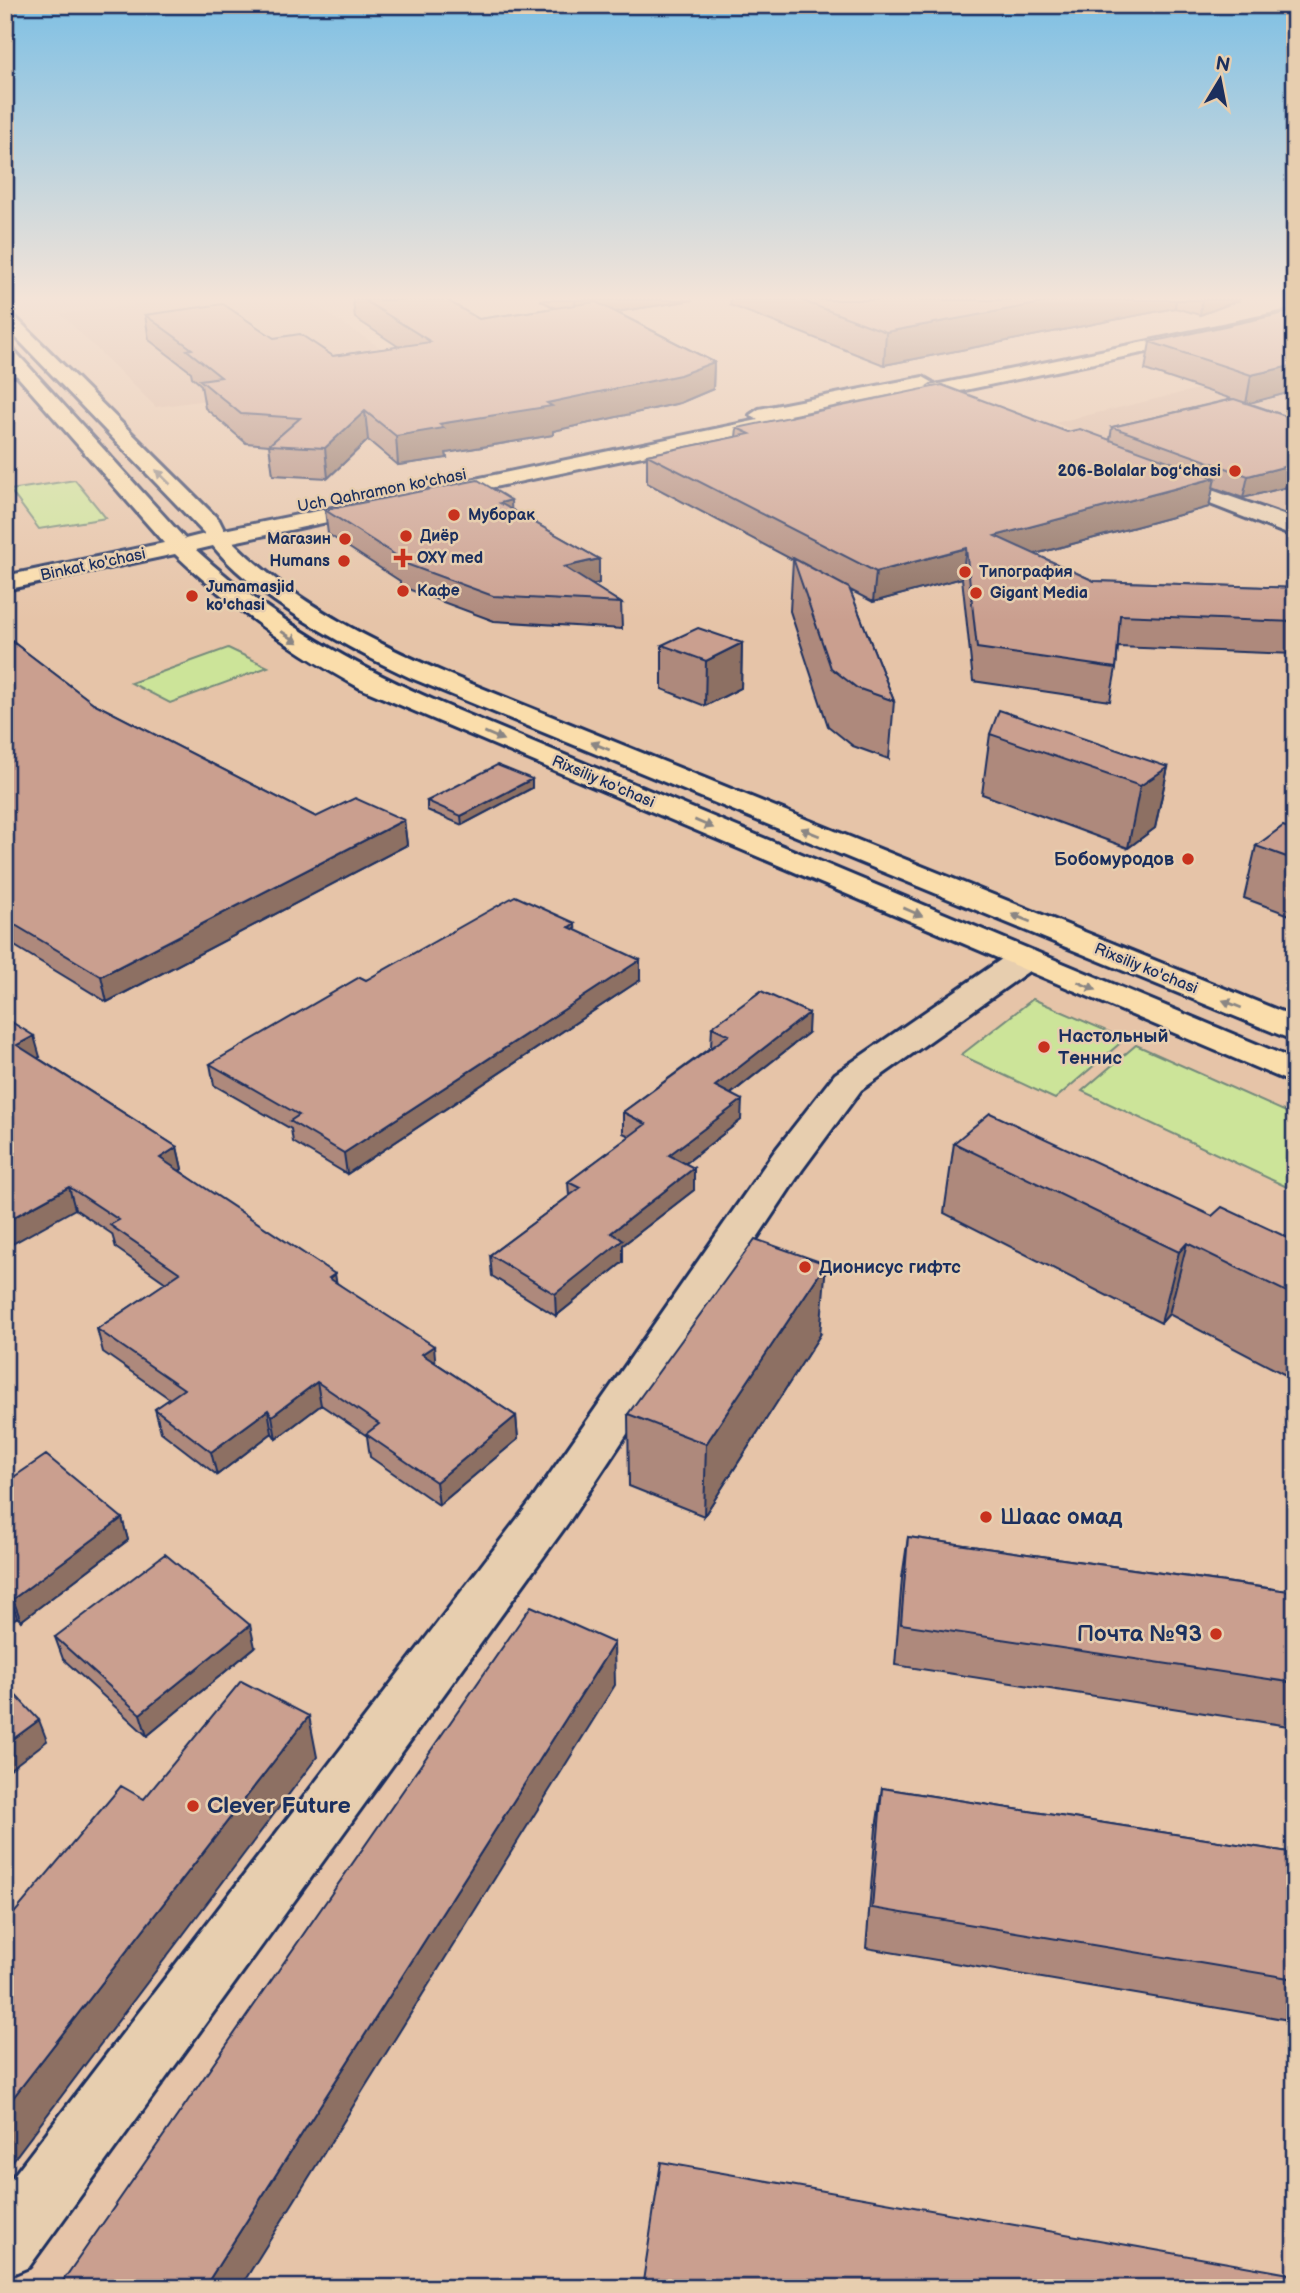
<svg xmlns="http://www.w3.org/2000/svg" width="1300" height="2293" viewBox="0 0 1300 2293" font-family="'Balsamiq Sans',sans-serif">
	<rect width="100%" height="100%" fill="#e6c4a8"/>
	<filter id="ink" filterUnits="userSpaceOnUse"><feTurbulence type="fractalNoise" baseFrequency=".0143" numOctaves="2"/><feDisplacementMap in="SourceGraphic" scale="14" xChannelSelector="R" yChannelSelector="G"/><feConvolveMatrix kernelMatrix="1 2 1 2 8 2 1 2 1" color-interpolation-filters="sRGB"/></filter>
	<g filter="url(#ink)">
		<path fill="#dab69f" d="M170 300H307L416 371 156 407 61 314Z
			M1295 366V519L1055 423Z"/>
		<path fill="#cce499" stroke="#748a7c" stroke-width="2" d="M75 480 106 518 39 529 10 490Z
			M228 648 268 667 170 703 131 683Z
			M1033 999 1125 1039 1055 1099 961 1055Z
			M1136 1045 1295 1116V1179L1287 1187 1082 1091Z"/>
		<g fill="none" stroke-linecap="round" stroke-linejoin="round">
			<g stroke="#1b2f5e" stroke-width="6">
				<path id="minor" d="M22 365 31 370 28 374 5 377V367Z
					M1163 473 1286 516 1295 521V537L1156 483 1153 479 1156 475Z
					M1024 949 1036 952 1041 959 1036 966 861 1090 802 1170 568 1523 29 2267 5 2277V2187L534 1497 774 1152 835 1074 1012 952Z"/>
			</g>
			<g stroke="#1b2f5e" stroke-width="6">
				<path id="major" d="M5 311 11 313 219 520 224 530 376 499 384 500 387 505 384 510 233 542C295 604 377 644 457 678L1295 1017V1041L411 678C349 649 256 599 213 546L196 550C275 622 354 666 452 708L1295 1060V1084L360 688C292 651 231 607 175 554L5 590V576L164 543 5 362V346L11 347 185 539 205 534 5 326Z
					M1295 311V321L898 404 889 398 898 393 789 415 798 420 795 424 432 500 421 494 432 488 758 420 750 415 759 409 923 377 932 382 925 387Z"/>
			</g>
			<use href="#minor" fill="#e7ceaf" fill-rule="evenodd"/>
			<use href="#major" fill="#faddab" fill-rule="evenodd"/>
		</g>
		<path fill="#ae897b" stroke="#1b2f5e" stroke-width="2" d="M353 300H447L479 319 555 308 540 300H693L616 312 714 362 713 389 680 403 553 431V435L446 453 447 458 398 465 368 440 328 478 273 475 269 445 246 443 205 408 201 385 192 377 191 372 149 340 145 315 274 338 333 356 399 347 355 318Z
			M731 300H1240L1200 315 1175 308 884 365 730 305Z
			M1295 311V391L1248 403 1295 419V485L1243 498 1213 487 1209 507 1035 554 1094 581 1295 588V654L1118 647 1116 668 1110 701 973 681 962 578 873 602 850 590 894 701 889 759 853 746 828 726 790 611 793 560 647 483V455L736 437 737 428 1067 432 1110 440 1112 427 1232 399 1145 370 1150 342Z
			M511 500V509L599 559V583L592 585 621 603 622 629 494 621 400 586V581L328 534 325 510Z
			M5 636 93 703 316 817 404 820 407 845 107 1002 13 945 5 948Z
			M742 643 741 688 705 706 662 689V645Z
			M990 734 1168 767 1155 828 1128 848 982 794Z
			M532 788 462 825 427 810V801Z
			M1295 791V917L1244 898 1256 846 1288 827Z
			M575 930 640 980 347 1174 293 1142 291 1129 214 1085 210 1064 366 980Z
			M5 1018 40 1057 38 1058 177 1147 182 1169 180 1171 337 1283 436 1363 516 1416 518 1439 439 1505 370 1457 367 1436 321 1405 276 1439 272 1433 217 1475 161 1432 155 1409 170 1399 103 1352 97 1329 166 1283 116 1248 112 1234 75 1209Z
			M712 1027 808 1033 731 1094 741 1120 685 1164 694 1190 623 1245V1262L556 1316 492 1276 490 1255 569 1196 568 1182 630 1136 623 1133V1112L711 1047Z
			M954 1143 1295 1241V1380L1169 1314 1161 1323 944 1213Z
			M820 1335 704 1516 629 1486 628 1414Z
			M5 1483 122 1518 128 1540 21 1621 17 1617 5 1626Z
			M908 1537 1295 1592V1727L895 1665 902 1578Z
			M55 1637 255 1647 147 1736 63 1659Z
			M882 1788 1295 1853V2021L866 1948 876 1828Z"/>
		<path fill="#8d6f64" stroke="#1b2f5e" stroke-width="2" d="M575 300H693L576 318Z
			M1058 300H1176L1175 308 884 365 886 332Z
			M1202 300H1240L1200 315Z
			M714 362 713 389 680 403 553 431V435L446 453 447 458 398 465 396 436 439 424 547 403Z
			M1295 365V391L1246 404 1251 375Z
			M365 411 368 440 328 478 325 448Z
			M1295 464V485L1243 498 1248 476Z
			M1215 478 1209 507 991 566 995 536Z
			M511 500 512 524 500 503Z
			M966 548 962 578 873 602 876 572Z
			M599 559V583L564 592V567Z
			M742 643 741 688 705 706 706 661Z
			M1168 767 1155 828 1128 848 1140 786Z
			M532 779V788L462 825 461 816Z
			M404 820 407 845 107 1002 101 976Z
			M5 919 13 945 5 948Z
			M575 923 576 943 569 927Z
			M640 960V980L347 1174 344 1153Z
			M809 1013 808 1033 714 1107 715 1086Z
			M34 1036 40 1057 23 1066 17 1045Z
			M742 1100 741 1120 669 1176V1155Z
			M177 1147 182 1169 165 1180 160 1158Z
			M694 1168V1190L623 1245V1262L556 1316 555 1294 611 1233Z
			M69 1187 75 1209 5 1248V1222Z
			M1187 1243 1169 1314 1161 1323 1179 1252Z
			M826 1264 820 1335 704 1516 706 1444Z
			M335 1274 339 1296 329 1278Z
			M434 1346 436 1368 422 1354Z
			M317 1382 321 1405 276 1439 272 1416Z
			M268 1410 272 1433 217 1475 211 1452Z
			M516 1416 518 1439 439 1505 436 1482Z
			M122 1518 128 1540 21 1621 13 1599Z
			M9 1595 17 1617 5 1626V1598Z
			M250 1625 255 1647 147 1736 140 1714Z
			M614 1643 615 1685 240 2288H204Z
			M309 1716 317 1757 8 2167 5 2161V2108Z
			M39 1720 47 1741 5 1773V1745Z"/>
		<path fill="#ca9f8f" stroke="#1b2f5e" stroke-width="2" d="M364 300H446L479 319 596 302 714 362 680 375 547 403 552 406 439 424 444 428 396 436 365 411 325 448 269 445 300 418 241 414 200 380 221 377 187 350 192 349 145 315 223 304 274 338 300 334 333 356 431 342Z
			M800 300H1058L886 332Z
			M1295 311V365L1251 375 1150 342Z
			M942 385 1067 432 1080 429 1215 478 995 536 1094 581 1295 588V622L1120 615 1116 668 977 648 966 548 876 572 647 455 750 434 737 428Z
			M1234 399 1295 419V464L1248 476 1112 427Z
			M478 480 511 500 500 503 599 559 564 567 621 603 493 596 398 561 400 558 325 510Z
			M793 558 849 588 894 701 857 688 831 668Z
			M698 628 742 643 706 661 662 645Z
			M5 636 93 703 316 817 355 798 404 820 101 976 5 919Z
			M999 710 1168 767 1140 786 990 734Z
			M497 765 532 779 461 816 427 801Z
			M1295 807V860L1256 846 1283 826 1291 829Z
			M515 896 575 923 569 927 640 960 344 1153 290 1121 299 1115 210 1064 360 977 366 980Z
			M761 991 809 1013 715 1086 742 1100 669 1155 694 1168 611 1233 623 1240 555 1294 490 1255 580 1188 568 1182 646 1124 623 1112 729 1035 712 1027Z
			M5 1018 34 1036 17 1045 177 1147 160 1158 335 1274 329 1278 434 1346 422 1354 516 1416 436 1482 366 1434 379 1424 317 1382 272 1416 268 1410 211 1452 155 1409 184 1389 97 1329 180 1273 110 1225 119 1220 69 1187 5 1222Z
			M990 1113 1212 1216 1222 1207 1295 1241V1296L1187 1243 1179 1252 954 1143Z
			M755 1239 826 1264 706 1444 628 1414Z
			M46 1455 122 1518 13 1599 9 1595 5 1598V1483Z
			M908 1537 1295 1592V1683L901 1624Z
			M165 1554 250 1625 140 1714 55 1637Z
			M531 1606 614 1643 204 2288H58Z
			M241 1681 309 1716 5 2108V1924L121 1786 144 1799Z
			M5 1684 39 1720 5 1745Z
			M882 1788 1295 1853V1979L872 1908Z
			M661 2162 1295 2275V2288H642Z"/>
		<defs><path id="oneway-solid" d="M-6-.8H1V-3.2L6.5 0L1 3.2V.8H-6Z" transform="scale(1.75)"/></defs>
		<g fill="#8a8684">
			<use href="#oneway-solid" transform="translate(163 477) rotate(-135)"/>
			<use href="#oneway-solid" transform="translate(290 637) rotate(33)"/>
			<use href="#oneway-solid" transform="translate(494 736) rotate(23)"/>
			<use href="#oneway-solid" transform="translate(600 746) rotate(-158)"/>
			<use href="#oneway-solid" transform="translate(704 824) rotate(23)"/>
			<use href="#oneway-solid" transform="translate(810 832) rotate(-158)"/>
			<use href="#oneway-solid" transform="translate(913 912) rotate(23)"/>
			<use href="#oneway-solid" transform="translate(1021 918) rotate(-158)"/>
			<use href="#oneway-solid" transform="translate(1087 986) rotate(23)"/>
			<use href="#oneway-solid" transform="translate(1232 1004) rotate(-158)"/>
		</g>
	</g>
	<linearGradient id="sky" x2="0" y2="1"><stop stop-color="#7fc0e4"/><stop offset="0.48" stop-color="#f4e4d8"/><stop offset="1" stop-color="#f4e4d8" stop-opacity="0"/></linearGradient>
	<rect width="1300" height="621" fill="url(#sky)"/>
	<g fill="#c8321e" stroke="#e7ceaf" stroke-width="2.5">
		<circle cx="1235" cy="471" r="7"/>
		<circle cx="454" cy="515" r="7"/>
		<circle cx="406" cy="536" r="7"/>
		<circle cx="345" cy="539" r="7"/>
		<path d="M399.5 547.5h7v7h7v7h-7v7h-7v-7h-7v-7h7z"/>
		<circle cx="344" cy="561" r="7"/>
		<circle cx="965" cy="572" r="7"/>
		<circle cx="403" cy="591" r="7"/>
		<circle cx="976" cy="593" r="7"/>
		<circle cx="192" cy="596" r="7"/>
		<circle cx="1188" cy="859" r="7"/>
		<circle cx="1044" cy="1047" r="7"/>
		<circle cx="805" cy="1267" r="7"/>
		<circle cx="986" cy="1517" r="7"/>
		<circle cx="1216" cy="1634" r="7"/>
		<circle cx="193" cy="1806" r="7"/>
	</g>
	<g text-anchor="middle" dominant-baseline="central" stroke-width="5" stroke-linejoin="round" paint-order="stroke">
		<g font-size="16" font-weight="bold" fill="#1b2f5e" stroke="#e7ceaf" text-anchor="start">
			<text x="1221" y="471" text-anchor="end">206-Bolalar bogʻchasi</text>
			<text x="468" y="515">Муборак</text>
			<text x="420" y="536">Диёр</text>
			<text x="331" y="539" text-anchor="end">Магазин</text>
			<text x="417" y="558">OXY med</text>
			<text x="330" y="561" text-anchor="end">Humans</text>
			<text x="979" y="572">Типография</text>
			<text x="206" y="587">Jumamasjid<tspan x="206" dy="18">ko'chasi</tspan></text>
			<text x="417" y="591">Кафе</text>
			<text x="990" y="593">Gigant Media</text>
		</g>
		<g font-size="16" fill="#1b2f5e" stroke="#e7ceaf">
			<text transform="translate(382 491) rotate(-11)">Uch Qahramon ko'chasi</text>
			<text transform="translate(93 565) rotate(-12)">Binkat ko'chasi</text>
			<text transform="translate(603 782) rotate(23)">Rixsiliy ko'chasi</text>
			<text transform="translate(1146 969) rotate(22)">Rixsiliy ko'chasi</text>
		</g>
		<g font-size="19" font-weight="bold" fill="#1b2f5e" stroke="#e7ceaf" text-anchor="start">
			<text x="1174" y="859" text-anchor="end">Бобомуродов</text>
			<text x="1058" y="1036">Настольный<tspan x="1058" dy="22">Теннис</tspan></text>
			<text x="819" y="1267">Дионисус гифтс</text>
		</g>
		<g font-size="23" font-weight="bold" fill="#1b2f5e" stroke="#e7ceaf" text-anchor="start">
			<text x="1000" y="1517">Шаас омад</text>
			<text x="1202" y="1634" text-anchor="end">Почта №93</text>
			<text x="207" y="1806">Clever Future</text>
		</g>
	</g>
	<rect width="1300" height="2293" fill="none" stroke="#e7ceaf" stroke-width="28"/>
	<rect x="14" y="14" width="1272" height="2265" fill="none" stroke="#1b2f5e" stroke-width="2.5" filter="url(#ink)"/>
	<g transform="translate(1220 80) rotate(10)" stroke="#e7ceaf" stroke-width="5" paint-order="stroke">
	<path d="M0-5L12 26L0 18L-12 26Z" fill="#1b2f5e"/>
	<text y="-10" font-size="19" font-weight="bold" text-anchor="middle" fill="#1b2f5e">N</text>
	</g>
</svg>
